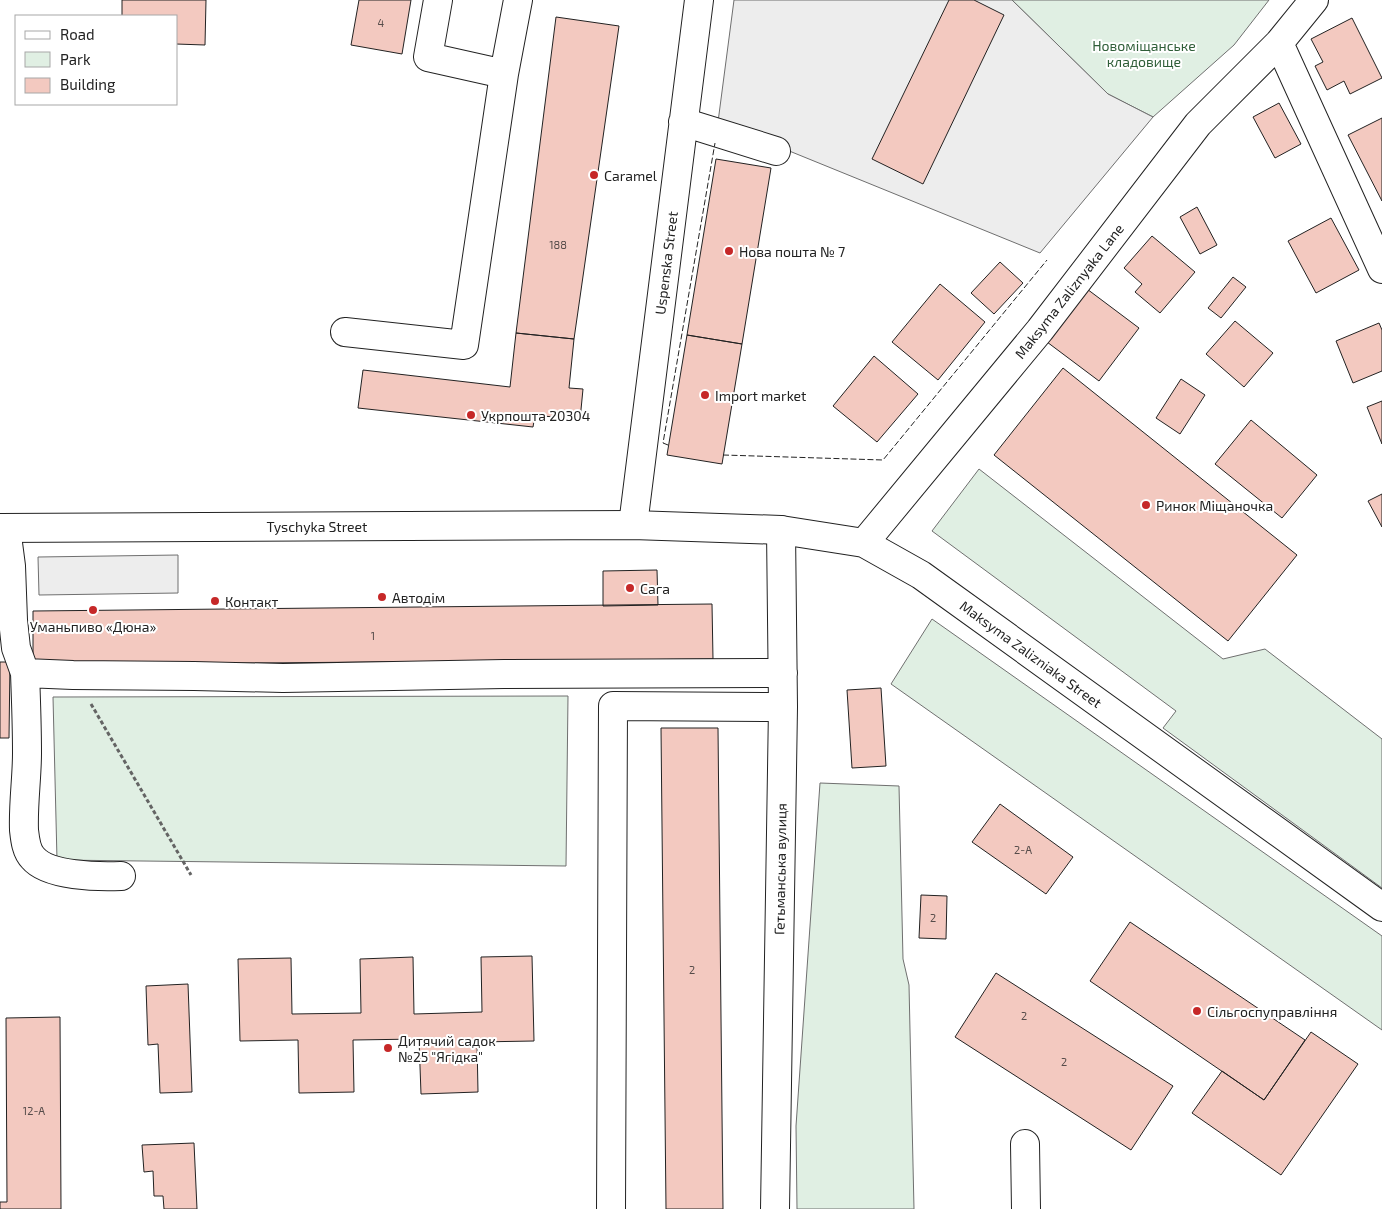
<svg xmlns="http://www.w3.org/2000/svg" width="1382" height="1209" viewBox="0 0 1382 1209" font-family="'Exo 2',sans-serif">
	<rect width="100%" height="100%" fill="#fff"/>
	<path fill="#e0efe3" stroke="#6f6f6f" d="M1012 0H1269L1234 45 1153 117 1108 94Z
		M979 469 1223 659 1265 649 1382 739V888L1163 728 1176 711 932 531Z
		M932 619 1382 936V1030L891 684Z
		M568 696 566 866 57 860 53 697Z
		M820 783 899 786 903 959 909 985 914 1209H797L796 1126Z"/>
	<path fill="#ededed" stroke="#6f6f6f" d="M734 0H1012L1108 94 1153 117 1040 253 718 122Z
		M178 555V593L39 595 38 557Z"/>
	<path fill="#f3c9c0" stroke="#222" d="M122 0H206L205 45 176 44V16H122Z
		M359 0H411L402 54 351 45Z
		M949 0H974L1004 15 923 184 872 159Z
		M556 17 619 26 574 339 516 333Z
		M1352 18 1382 78 1350 94 1344 81 1327 90 1315 66 1323 62 1311 39Z
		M1279 103 1301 144 1275 158 1253 117Z
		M1382 118V201L1348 135Z
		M716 159 771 168 742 344 687 335Z
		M1197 207 1217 245 1200 254 1180 217Z
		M1331 218 1359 270 1316 293 1288 241Z
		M1152 236 1195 272 1160 313 1135 292 1142 284 1124 268Z
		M1000 262 1023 283 994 314 971 293Z
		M1233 277 1246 287 1221 318 1208 308Z
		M940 284 985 322 938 380 892 342Z
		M1087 289 1139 328 1099 381 1047 342Z
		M1235 321 1273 353 1244 387 1206 354Z
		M1379 323 1382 330V371L1353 383 1336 341Z
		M516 333 574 339 569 388 583 389 580 420 535 415 533 427 358 408 363 370 510 387Z
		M687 335 742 344 722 464 667 455Z
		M874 356 918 394 877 442 833 406Z
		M1063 368 1297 555 1228 641 994 455Z
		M1181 379 1205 395 1180 434 1156 418Z
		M1382 401V444L1367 407Z
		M1251 420 1317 475 1282 518 1215 464Z
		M1382 494V527L1368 501Z
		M657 570 658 605 603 606V571Z
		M712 604 713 659 33 665V611Z
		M0 662H10L9 738H0Z
		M881 688 886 766 852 768 847 690Z
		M661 728H718L723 1209H666Z
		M1000 804 1073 857 1046 894 972 842Z
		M921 895 947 896 946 939 919 938Z
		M1130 922 1305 1040 1264 1100 1090 981Z
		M532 956 534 1041 477 1042 478 1092 421 1094 419 1039 353 1040 354 1092 299 1093 298 1040 240 1041 238 959 291 958 292 1014 361 1013 360 959 413 957 414 1014 482 1012 481 957Z
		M996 973 1173 1086 1131 1150 955 1037Z
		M188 984 192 1092 160 1093 158 1044 148 1045 146 986Z
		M60 1017 61 1209H0V1202H7L6 1018Z
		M1311 1032 1358 1064 1281 1175 1192 1113 1222 1071 1264 1100Z
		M194 1143 197 1209H164L163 1196H154L153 1171 144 1172 142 1145Z"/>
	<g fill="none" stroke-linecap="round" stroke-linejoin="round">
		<g stroke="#222" stroke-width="30">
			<path id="minor" d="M438 0 428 57 504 74 518 0
				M1279 43 1382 269
				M683 122 776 151
				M345 332 464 345 504 74
				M633 525 699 0
				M6 528 11 566 13 620 16 648 25 673 73 675 194 676 283 678 504 674 783 673
				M864 543 1040 330 1198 124 1279 43 1314 0
				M25 673C26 699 27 726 27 753 27 778 23 804 24 830 25 839 26 851 33 858 48 876 98 877 121 876
				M1025 1144 1026 1209
				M611 1209 613 706 783 707
				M775 1209 783 707 781 530"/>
		</g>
		<g stroke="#222" stroke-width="30">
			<path id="major" d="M0 528 633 525 781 530 864 543 921 575 1382 907"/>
		</g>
		<path stroke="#646464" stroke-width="3" stroke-dasharray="4 2.5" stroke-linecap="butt" d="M91 704 191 875"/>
		<use href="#minor" stroke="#fff" stroke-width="28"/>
		<use href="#major" stroke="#fff" stroke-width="28"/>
		<path stroke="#222" stroke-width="1" stroke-dasharray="6 2.5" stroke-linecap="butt" d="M668 445 663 443 715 143
			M723 455 883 460 1047 260"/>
	</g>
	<g fill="#c62828" stroke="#fff" stroke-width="2">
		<circle cx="594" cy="175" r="5"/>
		<circle cx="729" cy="251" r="5"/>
		<circle cx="705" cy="395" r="5"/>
		<circle cx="471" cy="415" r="5"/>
		<circle cx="1146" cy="505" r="5"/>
		<circle cx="630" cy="588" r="5"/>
		<circle cx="382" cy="597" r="5"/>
		<circle cx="215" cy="601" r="5"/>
		<circle cx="93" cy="610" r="5"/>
		<circle cx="1197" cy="1011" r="5"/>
		<circle cx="388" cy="1048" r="5"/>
	</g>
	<g text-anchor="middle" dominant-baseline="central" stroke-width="4" stroke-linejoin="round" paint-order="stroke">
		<g font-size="11" fill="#564c4a">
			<text x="381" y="22">4</text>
			<text x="558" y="244">188</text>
			<text x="373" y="635">1</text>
			<text x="1023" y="849">2-А</text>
			<text x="933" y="917">2</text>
			<text x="692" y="969">2</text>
			<text x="1024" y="1015">2</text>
			<text x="1064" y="1061">2</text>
			<text x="34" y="1110">12-А</text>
		</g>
		<g font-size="14" fill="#2f5e38" stroke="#fff">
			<text x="1144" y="45">Новоміщанське<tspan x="1144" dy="16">кладовище</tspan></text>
		</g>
		<g font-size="14" fill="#222" stroke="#fff" text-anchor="start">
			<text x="604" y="175">Caramel</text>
			<text x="739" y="251">Нова пошта № 7</text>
			<text x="715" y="395">Import market</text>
			<text x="481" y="415">Укрпошта 20304</text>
			<text x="1156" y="505">Ринок Міщаночка</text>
			<text x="640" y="588">Сага</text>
			<text x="392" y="597">Автодім</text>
			<text x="225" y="601">Контакт</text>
			<text x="93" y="626" text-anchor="middle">Уманьпиво «Дюна»</text>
			<text x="1207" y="1011">Сільгоспуправління</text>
			<text x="398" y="1040">Дитячий садок<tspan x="398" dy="16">№25 "Ягідка"</tspan></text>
		</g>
		<g font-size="14" fill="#222" stroke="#fff">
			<text transform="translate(666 263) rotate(-83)">Uspenska Street</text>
			<text transform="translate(1069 291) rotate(-52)">Maksyma Zaliznyaka Lane</text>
			<text x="317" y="526">Tyschyka Street</text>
			<text transform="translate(1031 654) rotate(36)">Maksyma Zalizniaka Street</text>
			<text transform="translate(780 869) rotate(-89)">Гетьманська вулиця</text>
		</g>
	</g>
	<rect x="15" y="15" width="162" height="90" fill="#ffffff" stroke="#a7a7a7"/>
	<rect x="25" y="31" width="25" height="8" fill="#ffffff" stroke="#a7a7a7"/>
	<text x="60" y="40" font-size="15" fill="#222222">Road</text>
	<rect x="25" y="52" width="25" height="15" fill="#e0efe3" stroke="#a7a7a7"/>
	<text x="60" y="65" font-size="15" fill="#222222">Park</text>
	<rect x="25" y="78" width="25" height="15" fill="#f3c9c0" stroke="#a7a7a7"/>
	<text x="60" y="90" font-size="15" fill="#222222">Building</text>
</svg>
